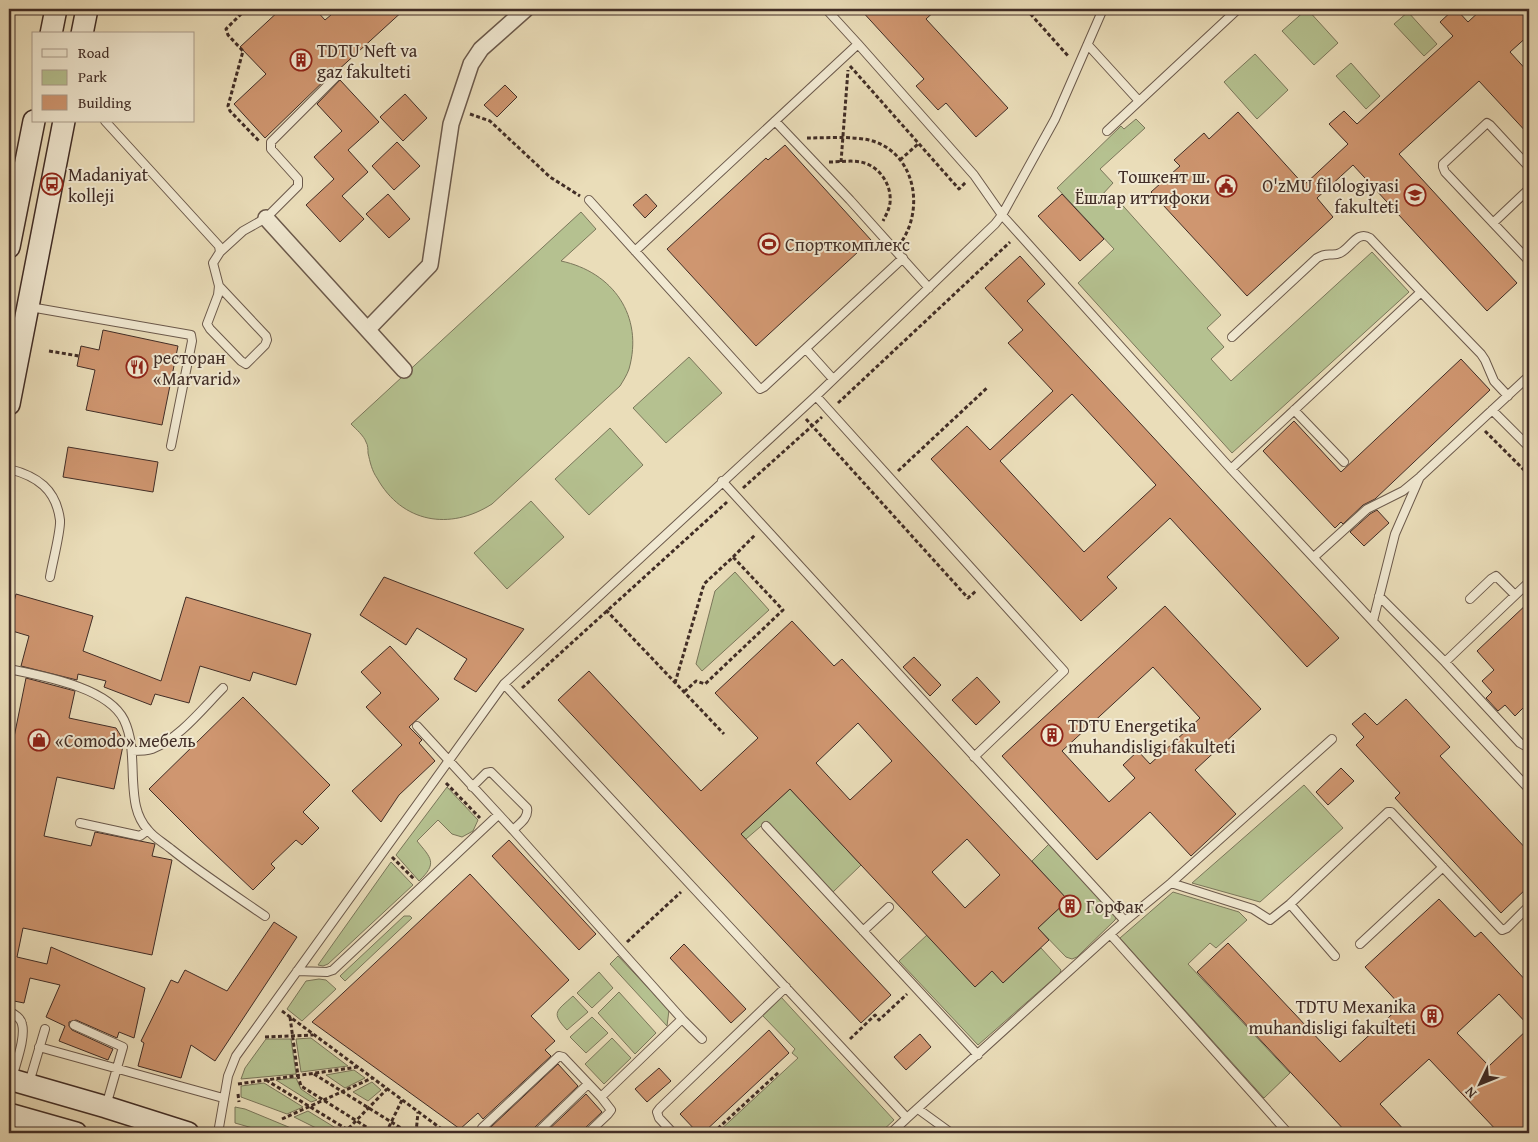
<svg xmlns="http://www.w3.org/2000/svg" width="1538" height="1142" viewBox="0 0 1538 1142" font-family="'Gentium Book Plus',serif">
	<rect width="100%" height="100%" fill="#eaddb9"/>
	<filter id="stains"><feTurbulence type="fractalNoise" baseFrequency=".004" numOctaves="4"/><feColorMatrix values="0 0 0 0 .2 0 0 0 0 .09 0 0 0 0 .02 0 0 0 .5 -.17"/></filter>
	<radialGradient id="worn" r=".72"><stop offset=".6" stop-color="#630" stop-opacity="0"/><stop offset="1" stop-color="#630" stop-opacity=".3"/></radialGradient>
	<path fill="#b5c190" stroke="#7b775b" d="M1307 9 1338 43 1314 65 1282 31Z
		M1408 12 1437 44 1424 56 1394 24Z
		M1255 54 1288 90 1257 119 1224 82Z
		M1351 63 1380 96 1366 109 1336 76Z
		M1136 119 1145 128 1100 169 1113 183 1101 196 1109 204 1116 198 1221 315 1207 328 1224 347 1211 359 1231 381 1372 252 1409 292 1232 453 1078 283 1114 249 1057 188 1121 126 1124 129Z
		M581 212 596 229 561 261C613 272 644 316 629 369 627 375 623 381 620 386L492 504C450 531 402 523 377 478 372 471 370 462 368 453 368 450 368 445 366 442 364 436 356 429 351 424Z
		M689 357 722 393 666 443 633 408Z
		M610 428 643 465 589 515 555 479Z
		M531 501 564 537 507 589 474 553Z
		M735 572 769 610 702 671 696 664 715 591Z
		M1304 785 1343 828 1260 902 1192 883Z
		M447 787 478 820 473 831 462 837 452 834 438 820 417 841C431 858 438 863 419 881L396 855Z
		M790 789 861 865 833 892 767 821 746 839 741 834Z
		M1050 843 1117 916 1115 920 1077 957 1072 959 1066 957 1038 928 1064 904 1071 911 1074 907 1032 861Z
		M391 862 413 885 328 964 323 966 318 965Z
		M1173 892 1239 912 1247 920 1216 948 1210 943 1188 964 1290 1073 1264 1098 1120 938Z
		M404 916H410L412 918 345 981 340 976Z
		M927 935 975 987 992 971 1004 982 1041 948 1061 970 1060 973 978 1045 899 961Z
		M618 956 669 1010 667 1026 610 964Z
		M599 972 613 988 592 1008 577 993Z
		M319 979 326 980 336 989 302 1021 287 1009 306 981Z
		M619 992 656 1033 635 1054 598 1013Z
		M573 996 588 1012 567 1030C550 1012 557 1011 573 996Z
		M781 997 894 1120 880 1133H717L798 1058 792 1053 795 1049 762 1015Z
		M592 1017 608 1033 586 1053 570 1037Z
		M311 1038 348 1066 301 1072 296 1039Z
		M612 1038 631 1058 604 1084 585 1064Z
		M266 1039H291L296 1074 241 1079 245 1068Z
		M354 1070 365 1078 345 1088 326 1075Z
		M296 1078 301 1089 317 1100 311 1102 276 1080Z
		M372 1082 381 1090 368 1101 353 1092Z
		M264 1083 303 1107 287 1114 241 1097V1086Z
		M235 1107 245 1109 303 1133H270L235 1123Z
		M308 1111 339 1130 336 1133H326L294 1117Z"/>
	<path fill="#cf9670" stroke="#412d26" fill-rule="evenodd" d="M281 9H315L325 20 338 9H405L336 72 331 74 265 138 234 104 266 74 240 47Z
		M860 9H937L926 19 1008 108 976 137 946 103 938 110 916 86 924 79Z
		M1454 9H1456L1468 22 1482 9H1529V35L1510 52 1529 73V135L1479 81 1399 154 1517 283 1487 311 1353 165 1317 198 1333 217 1247 296 1151 192 1180 166 1174 160 1204 133 1209 139 1238 112 1304 185 1348 144 1329 124 1344 111 1357 124 1453 36 1440 22Z
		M340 80 379 122 348 150 368 172 342 196 364 219 340 242 306 205 334 179 314 157 342 131 317 104Z
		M505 85 517 97 497 117 484 105Z
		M405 94 427 118 403 141 380 117Z
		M397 142 420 166 394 190 372 166Z
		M785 145 871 240 756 346 667 249 766 158 768 160Z
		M388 194 410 219 389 238 366 214Z
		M646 194 657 206 645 218 633 205Z
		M1062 194 1104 239 1080 261 1038 216Z
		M1020 256 1045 284 1027 301 1339 638 1307 667 1170 518 1107 577 1117 588 1081 621 931 459 967 426 990 450 1053 391 1008 343 1023 330 985 288ZM1072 394 1156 485 1084 552 1000 461Z
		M103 330 178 346 162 425 86 410 95 370 77 366 81 346 99 350Z
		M1461 359 1490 390 1375 499 1363 505 1343 524 1341 522 1335 528 1263 451 1294 421 1341 472Z
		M68 447 158 462 153 492 63 477Z
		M1377 510 1389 523 1364 546 1350 532 1370 514Z
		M384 577 407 586 524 629 476 692 454 679 467 659 417 628 406 645 360 615Z
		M16 594 93 616 83 651 161 681 186 597 311 634 296 685 253 672 250 681 200 666 189 703 155 694 151 705 104 687 106 681 78 674 77 680 21 666 29 636 9 630V620Z
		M1529 602V702L1515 716 1505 705 1498 711 1486 698 1492 692 1482 681 1494 670 1477 651Z
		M1165 606 1261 709 1195 770 1236 814 1191 856 1150 812 1097 860 1002 756ZM1153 667 1200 718 1150 764 1138 751 1123 765 1135 778 1109 802 1062 751Z
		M792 621 834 666 842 659 1068 900 1038 928 1049 940 1003 983 992 971 975 987 790 789 741 834 891 995 861 1023 558 700 589 671 701 791 758 738 715 693ZM858 723 892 761 850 800 816 763ZM967 839 1000 875 965 908 932 872Z
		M390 646 439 699 409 727 422 740 419 743 435 761 399 795 381 822 352 791 402 745 366 707 381 693 361 672Z
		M914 657 941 685 930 696 903 667Z
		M977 677 1000 702 976 725 952 700Z
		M26 678 75 691 69 718 116 728 124 741 114 789 57 777 44 836 91 846 95 832 155 844 152 856 172 860 152 955 23 928 17 957 47 964 51 947 145 988 134 1038 119 1032 117 1038 76 1020 69 1022V1026L72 1030 113 1049 108 1060 59 1041 65 1026 46 1017 60 985 30 978 24 1003 9 1000V762Z
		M243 697 330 785 303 812 319 828 302 845 296 840 271 864 275 868 253 890 198 838 149 789Z
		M1406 699 1450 747 1440 756 1529 852V886L1501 913 1395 798 1400 793 1356 745 1364 737 1352 724 1365 713 1377 725Z
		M1341 768 1354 781 1328 805 1316 792Z
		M509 840 596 934 579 950 492 856Z
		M470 874 569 980 531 1016 555 1041 545 1050 551 1056 483 1119 478 1113 460 1129 312 1022Z
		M1439 899 1475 937 1481 932 1529 984V1026L1499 994 1457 1033 1489 1066 1529 1028V1133H1499L1429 1059 1380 1104 1407 1133H1347L1197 972 1228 943 1340 1062 1401 1006 1365 967Z
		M274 922 297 937 215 1061 191 1045 181 1078 138 1066 144 1043 141 1041 171 980 178 983 185 970 227 991Z
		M684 944 746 1009 731 1023 670 958Z
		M769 1030 789 1053 703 1133H698L680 1114Z
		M920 1034 931 1047 906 1070 894 1057Z
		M558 1064 578 1086 533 1129 532 1133H497L491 1127Z
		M659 1068 671 1081 647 1102 635 1089Z
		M586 1094 602 1112 584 1129 582 1133H545Z"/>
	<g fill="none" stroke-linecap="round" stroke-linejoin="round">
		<g stroke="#6b594b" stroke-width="10">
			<path id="lane" d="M826 9 858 44
				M1088 45 1139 101
				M105 121 219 246 220 252 213 263 219 286 218 295 207 324 210 329 241 361 246 364 265 345 267 340 266 336 219 286
				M775 121 850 200 929 288
				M1107 131 1238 9
				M1529 167 1490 125 1487 123 1443 164V167L1445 172 1529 261
				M589 200 760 389 764 387 903 258
				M1493 223 1529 189
				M635 251 858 44 974 175 1002 215 1231 469 1529 789
				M220 252 243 231 266 218 298 186V179L271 149V142L335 78
				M30 307 191 335 192 341 171 446
				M1232 337 1317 258C1328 251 1332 257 1340 253 1351 248 1357 230 1370 238L1421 292
				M806 349 833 379
				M816 396 1064 671 974 757
				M1294 410 1344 462
				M1492 410 1529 447
				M9 469C37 476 56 489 60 520 61 531 52 564 50 577
				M1231 469 1421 292 1481 354 1485 360 1494 381 1508 396
				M1314 557 1367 509 1403 491 1420 477 1529 376
				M1379 596 1445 662 1520 743 1529 748
				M1470 599 1491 579 1496 576 1515 595
				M1373 621 1395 534 1419 479
				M1445 662 1529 582
				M9 669C42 676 108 687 124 720 133 739 132 760 133 780 134 798 135 816 148 830 154 838 164 843 171 849 201 873 233 894 265 916
				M504 684 907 1118 1110 934 1125 921 722 481
				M417 726 513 830C519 824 529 818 527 808L491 772 486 773 472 787
				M132 751C138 751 146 751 152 749 180 738 202 709 223 688
				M80 823 140 836 148 830
				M766 826 978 1055
				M513 830 682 1019 601 1097
				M1171 883 1253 909 1270 920 1290 904 1388 812H1391L1502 930 1507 928 1529 906
				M1290 904 1335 956
				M1125 921 1171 883 1332 739
				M863 931 889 907
				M1110 934 1288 1133
				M1360 944 1443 867
				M297 971 327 972 333 970 498 815
				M9 1011C14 1014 21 1018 22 1024 26 1038 15 1065 12 1079
				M682 1019 702 1039
				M74 1025 123 1047 106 1106
				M39 1047 223 1098
				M29 1083 45 1029
				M918 1109 951 1133
				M218 1133 228 1076 236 1056 504 684 816 396 995 224 1002 215 1055 119 1103 9
				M481 1133 482 1128 559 1056 563 1057 601 1097 611 1110 608 1114 588 1133
				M537 1133 588 1084
				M673 1133 659 1118 657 1112 660 1108 786 987
				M891 1133 907 1118"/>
		</g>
		<g stroke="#6b594b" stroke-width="18">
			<path id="street" d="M266 218 404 370
				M368 329 430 265 451 124 471 64 481 49 526 9"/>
		</g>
		<g stroke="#412d26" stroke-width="24">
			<path id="secondary" d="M51 34 56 9
				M82 34 87 9
				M9 247 34 121
				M9 404 64 121
				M9 1079 106 1107 188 1133
				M9 1114 76 1133"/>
		</g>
		<path stroke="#412d26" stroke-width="3" stroke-dasharray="4 2.5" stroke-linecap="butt" d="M246 9 226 29 228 35 243 51 228 106 230 111 260 142
			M1026 9 1069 57
			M850 66 959 189 966 182
			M470 114 490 121 550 177 580 196
			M807 138C827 138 850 136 869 140 914 151 925 206 902 241
			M900 160 918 144
			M829 162C840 162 851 160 861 162 879 166 892 184 890 203 889 210 886 215 883 221
			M841 162 848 70
			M49 351 79 356
			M838 403 1010 242
			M806 419 968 598 976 591
			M1485 431 1529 475
			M898 471 988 387
			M743 488 822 417
			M733 557 756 534
			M606 610 724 734
			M675 683 704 584 733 557 783 610 705 684 696 681 684 692
			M522 688 727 502
			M446 783 480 818
			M392 857 414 879
			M627 942 681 892
			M282 1011 447 1133
			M290 1017 298 1076 301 1086 376 1133
			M265 1037 313 1035
			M850 1039 875 1015 879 1020 907 994
			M314 1074 409 1133
			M266 1080 353 1133
			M238 1084 358 1067
			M238 1094 239 1102
			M282 1119 372 1078
			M344 1133 387 1089
			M386 1133 402 1100
			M416 1133 418 1112
			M713 1133 779 1072"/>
		<use href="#lane" stroke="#f1e9d2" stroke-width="8"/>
		<use href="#street" stroke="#f1e9d2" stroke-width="15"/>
		<use href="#secondary" stroke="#f1e9d2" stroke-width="21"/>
	</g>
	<defs>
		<g id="building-ring" transform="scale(1.125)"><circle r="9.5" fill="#f1e9d2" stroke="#8f2418" stroke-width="1.5"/><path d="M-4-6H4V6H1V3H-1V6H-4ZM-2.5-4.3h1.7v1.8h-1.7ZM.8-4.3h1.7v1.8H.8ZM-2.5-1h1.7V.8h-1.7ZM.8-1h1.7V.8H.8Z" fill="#8f2418"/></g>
		<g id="bus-ring" transform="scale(1.125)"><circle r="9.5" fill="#f1e9d2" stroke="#8f2418" stroke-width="1.5"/><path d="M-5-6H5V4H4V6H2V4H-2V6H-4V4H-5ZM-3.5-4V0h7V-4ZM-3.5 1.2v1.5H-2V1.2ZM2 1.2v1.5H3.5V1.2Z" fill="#8f2418"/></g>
		<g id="civic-ring" transform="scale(1.125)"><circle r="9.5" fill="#f1e9d2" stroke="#8f2418" stroke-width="1.5"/><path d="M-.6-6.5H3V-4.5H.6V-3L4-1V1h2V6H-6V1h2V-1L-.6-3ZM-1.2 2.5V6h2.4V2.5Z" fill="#8f2418"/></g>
		<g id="university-ring" transform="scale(1.125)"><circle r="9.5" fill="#f1e9d2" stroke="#8f2418" stroke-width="1.5"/><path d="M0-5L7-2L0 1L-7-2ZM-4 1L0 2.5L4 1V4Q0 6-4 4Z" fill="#8f2418"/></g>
		<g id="stadium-ring" transform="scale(1.125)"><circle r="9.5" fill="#f1e9d2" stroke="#8f2418" stroke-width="1.5"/><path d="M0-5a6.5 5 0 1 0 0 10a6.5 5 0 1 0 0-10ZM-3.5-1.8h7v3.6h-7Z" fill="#8f2418"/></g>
		<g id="restaurant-ring" transform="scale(1.125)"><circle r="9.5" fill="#f1e9d2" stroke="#8f2418" stroke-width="1.5"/><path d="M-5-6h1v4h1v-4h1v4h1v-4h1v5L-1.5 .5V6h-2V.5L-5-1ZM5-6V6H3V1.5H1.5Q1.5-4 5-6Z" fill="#8f2418"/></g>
		<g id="shop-ring" transform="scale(1.125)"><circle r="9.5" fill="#f1e9d2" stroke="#8f2418" stroke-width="1.5"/><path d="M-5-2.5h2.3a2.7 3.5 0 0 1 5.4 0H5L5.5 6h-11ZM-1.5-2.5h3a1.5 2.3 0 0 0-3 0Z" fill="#8f2418"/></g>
	</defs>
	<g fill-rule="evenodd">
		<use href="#building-ring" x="301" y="60"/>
		<use href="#bus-ring" x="52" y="184"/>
		<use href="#civic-ring" x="1226" y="186"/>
		<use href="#university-ring" x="1415" y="195"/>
		<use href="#stadium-ring" x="769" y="244"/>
		<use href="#restaurant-ring" x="137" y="367"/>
		<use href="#building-ring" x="1052" y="735"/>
		<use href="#shop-ring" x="39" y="740"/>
		<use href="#building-ring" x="1070" y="906"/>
		<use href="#building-ring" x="1432" y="1016"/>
	</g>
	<g text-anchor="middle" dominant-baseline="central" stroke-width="4" stroke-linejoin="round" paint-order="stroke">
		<g font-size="18" fill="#412d26" stroke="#f1e9d2" text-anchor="start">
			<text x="317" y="50">TDTU Neft va<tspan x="317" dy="21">gaz fakulteti</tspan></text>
			<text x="68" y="174">Madaniyat<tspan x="68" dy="21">kolleji</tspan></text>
			<text x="1210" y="176" text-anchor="end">Тошкент ш.<tspan x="1210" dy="21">Ёшлар иттифоки</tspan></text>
			<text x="1399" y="185" text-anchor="end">O'zMU filologiyasi<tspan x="1399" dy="21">fakulteti</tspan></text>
			<text x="785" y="244">Спорткомплекс</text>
			<text x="153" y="357">ресторан<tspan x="153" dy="21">«Marvarid»</tspan></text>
			<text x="1068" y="725">TDTU Energetika<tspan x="1068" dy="21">muhandisligi fakulteti</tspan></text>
			<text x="55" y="740">«Comodo» мебель</text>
			<text x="1086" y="906">ГорФак</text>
			<text x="1416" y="1006" text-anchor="end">TDTU Mexanika<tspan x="1416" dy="21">muhandisligi fakulteti</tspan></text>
		</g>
	</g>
	<rect width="1538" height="1142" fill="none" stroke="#eaddb9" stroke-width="30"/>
	<rect x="10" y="10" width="1518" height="1122" fill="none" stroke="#412d26" stroke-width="2.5"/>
	<rect x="15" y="15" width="1508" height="1112" fill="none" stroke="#412d26"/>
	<rect x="32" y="32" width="162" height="90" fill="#f1e9d2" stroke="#ab9e8d"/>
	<rect x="42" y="49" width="25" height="8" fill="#f1e9d2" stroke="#ab9e8d"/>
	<text x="78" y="58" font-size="15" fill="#412d26">Road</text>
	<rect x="42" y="70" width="25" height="15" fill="#b5c190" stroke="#ab9e8d"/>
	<text x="78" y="82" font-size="15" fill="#412d26">Park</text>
	<rect x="42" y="95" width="25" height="15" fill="#cf9670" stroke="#ab9e8d"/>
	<text x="78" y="108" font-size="15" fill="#412d26">Building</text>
	<g transform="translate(1480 1084) rotate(227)" stroke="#f1e9d2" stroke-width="4" paint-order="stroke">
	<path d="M0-4L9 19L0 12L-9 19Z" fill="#412d26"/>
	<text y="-8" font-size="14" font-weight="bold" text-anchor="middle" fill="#412d26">N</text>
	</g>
	<rect width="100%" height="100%" filter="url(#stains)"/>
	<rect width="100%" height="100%" fill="url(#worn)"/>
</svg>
